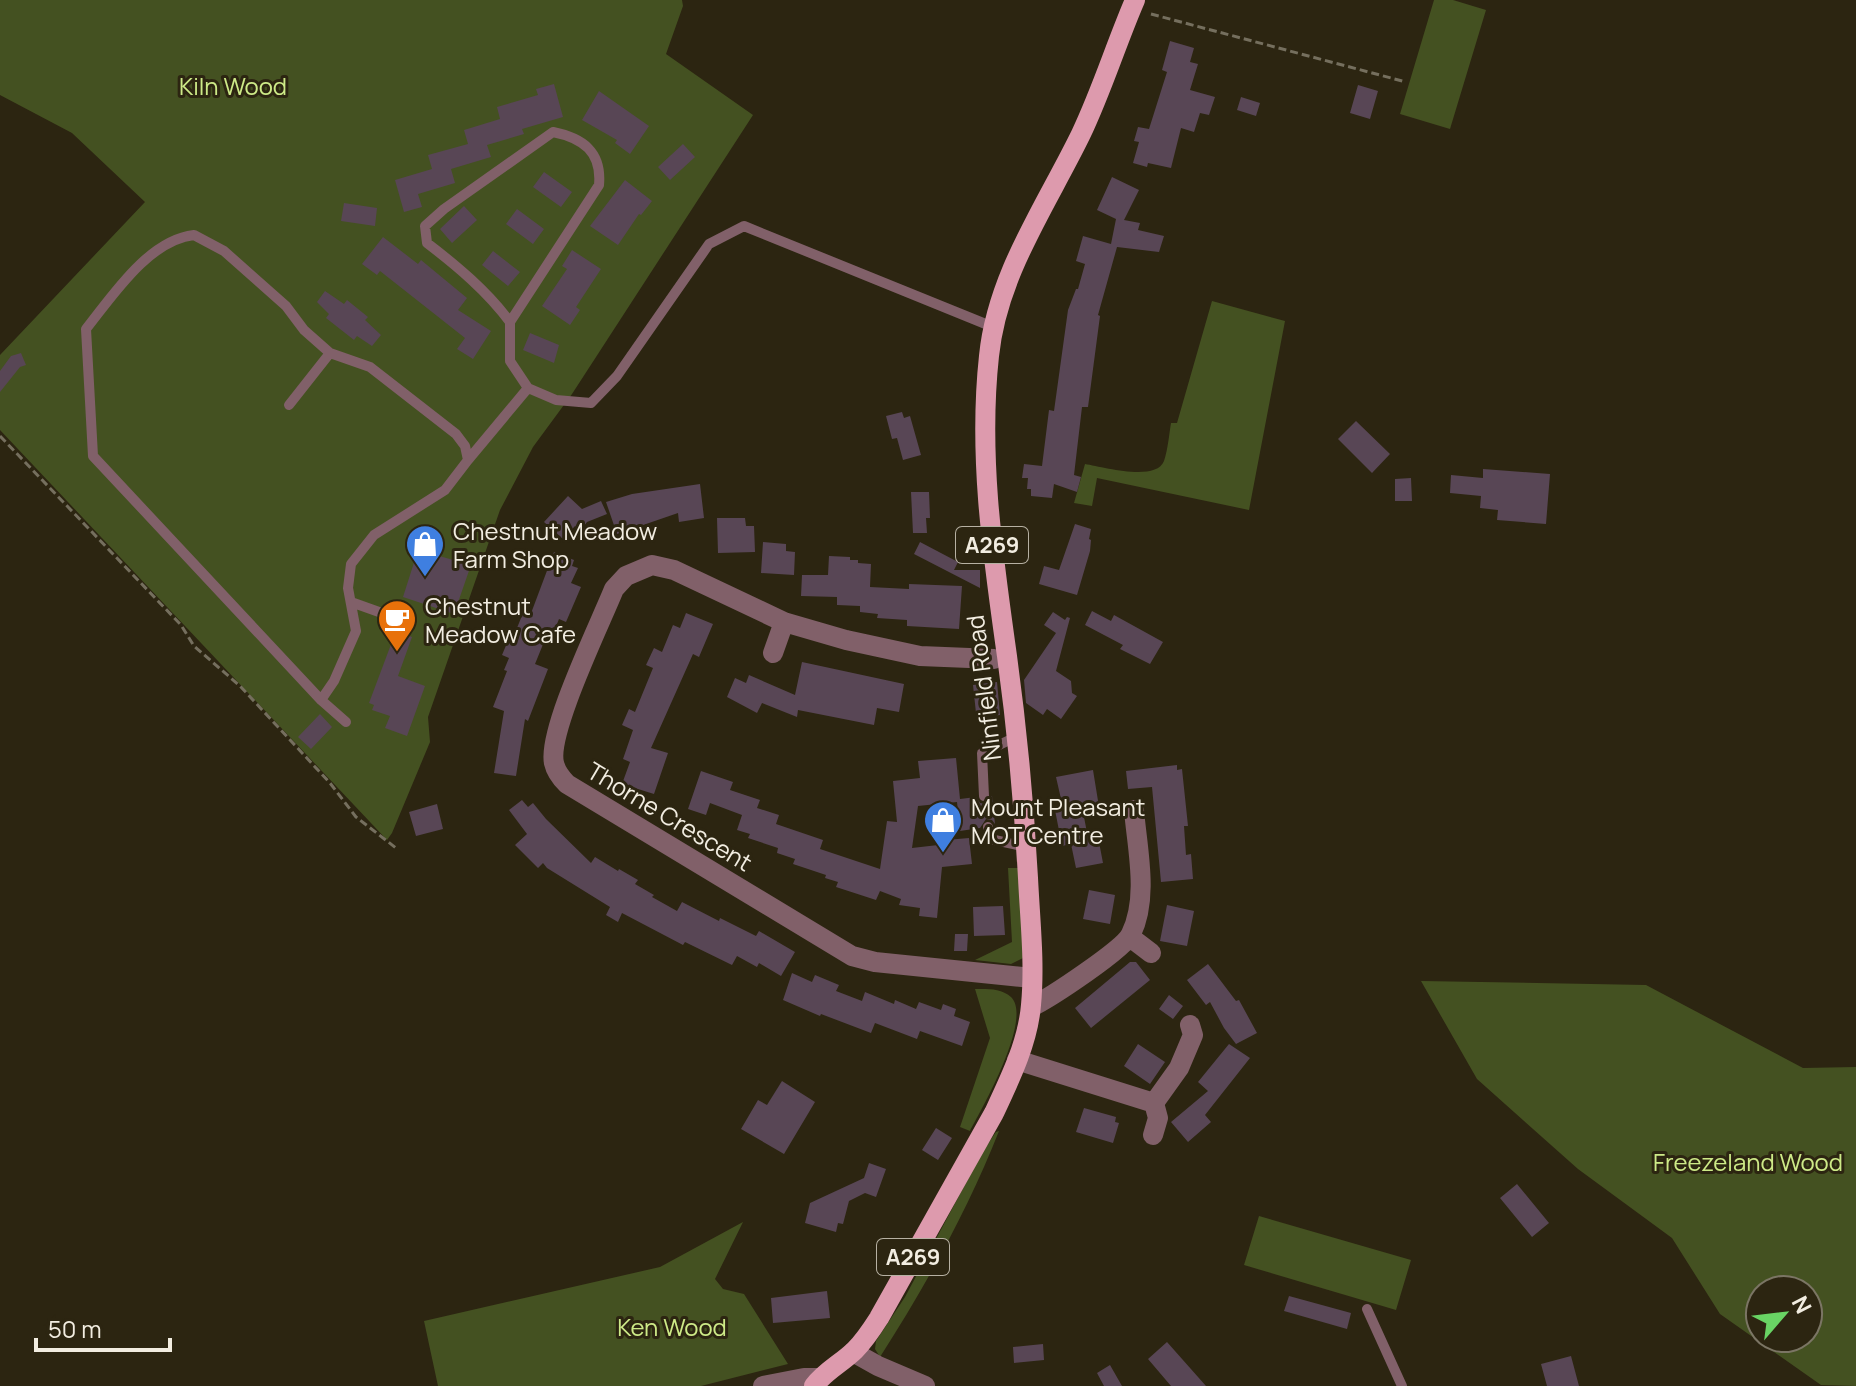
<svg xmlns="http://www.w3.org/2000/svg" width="1856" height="1386" viewBox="0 0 1856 1386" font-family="Manrope,sans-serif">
	<rect width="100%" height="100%" fill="#2c2511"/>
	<path fill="#445121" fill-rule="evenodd" d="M0 0H682L683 6 666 54 753 115 572 394 533 447 500 510 428 717 430 742 392 833 387 840 0 430V355L145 202 72 133 0 95Z
		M1434 0H1453L1486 10 1450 129 1400 114Z
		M1212 301 1285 321 1249 510 1097 478 1092 506 1074 503 1085 464C1103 467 1156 482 1164 461 1168 449 1169 435 1171 423H1177Z
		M1008 868H1020L1023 958 1011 964 975 960 1012 942Z
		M1421 981 1646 985 1803 1068 1856 1067V1386L1821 1385 1720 1314 1672 1238 1578 1169 1477 1079ZM1760 1290H1808V1338H1760Z
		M975 989C987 989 1001 988 1011 997 1033 1018 983 1107 970 1131L960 1127 990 1038Z
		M999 1131C968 1210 926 1285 880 1357L875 1349 876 1341 905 1297 983 1151 996 1132Z
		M1259 1216 1411 1260 1396 1310 1244 1265Z
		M743 1222 715 1279 723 1289 744 1294 788 1364 701 1386H438L424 1321 660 1267Z"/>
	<path fill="#584655" d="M1170 41 1194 48 1190 62 1198 64 1190 90 1215 97 1209 115 1200 113 1194 132 1181 128 1171 168 1148 163 1147 167 1133 163 1139 142 1134 141 1138 127 1149 129 1167 72 1162 70Z
		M554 84 563 117 522 129 524 134 487 145 491 157 451 169 455 183 418 194 422 207 404 212 395 180 432 169 428 155 468 144 464 130 500 119 497 107 538 95 536 89Z
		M1358 85 1378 91 1370 119 1350 113Z
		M599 91 649 126 630 154 615 143 617 140 582 120Z
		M1241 97 1260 103 1256 116 1237 110Z
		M683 144 695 157 670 180 658 167Z
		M544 172 572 192 561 207 533 187Z
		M1112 177 1139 190 1124 220 1140 223 1138 230 1164 236 1159 252 1117 247 1098 315 1100 316 1088 407H1082L1074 475 1081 477 1077 492 1054 484 1052 498 1031 496V489H1027L1028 478H1022L1024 464 1042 466 1049 410 1054 411 1068 310 1076 289H1078L1085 264 1076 261 1083 236 1111 244 1116 219 1097 210Z
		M625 180 652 201 641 215 639 214 618 245 590 226Z
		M344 203 377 208 375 226 341 221Z
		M464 206 477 220 452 243 440 229Z
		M517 209 544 229 533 244 506 224Z
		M383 237 418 264 421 260 467 298 458 310 491 331 473 359 457 349 465 338 380 271 377 275 362 264Z
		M572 250 601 269 576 307 580 310 570 325 542 306 567 269 562 266Z
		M493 251 520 272 508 286 482 265Z
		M325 291 344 304 347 300 368 317 365 320 381 335 372 346 357 336 354 340 326 318 329 314 317 302Z
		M530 333 559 345 554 363 523 350Z
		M21 353 26 365 20 367 0 392V371L11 356Z
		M902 412 904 418 910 416 921 455 903 460 897 438 892 439 886 416Z
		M1356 421 1390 454 1372 473 1338 439Z
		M1483 469 1550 474 1546 524 1497 520 1498 510 1480 508 1481 496 1450 493 1451 475 1483 478Z
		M1411 478 1412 501H1395V479Z
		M700 484 704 518 679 522 678 513 617 534 606 502 632 494Z
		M911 492H929L930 518H926L927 533H913Z
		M568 496 582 509 601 501 607 514 587 522 580 531 575 526 563 539 544 522Z
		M717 518H745L746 526H754L755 552 718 553Z
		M1075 524 1091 529 1089 539 1091 540 1090 551 1077 595 1039 584 1044 566 1059 570Z
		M763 542 786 544V551L795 552 794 575 761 573Z
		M920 542 958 562 954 570H980V588L914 554Z
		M418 550 471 565 454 614 403 597Z
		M554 552 574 560 572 566 578 568 571 583 581 587 566 622 559 619 551 639 546 637 535 664 548 669 528 721 525 719 516 776 494 773 504 711 493 707 507 671 504 670 509 658 502 655 510 636 513 638 523 613 530 616Z
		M829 556 850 557V560H858V563L871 564 870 587 909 589V584L962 586 959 629 907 626V620L877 618 878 614 860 612V606L837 605V597L801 596 802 575H828Z
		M1092 611 1111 621 1114 615 1163 642 1150 664 1120 649 1123 645 1085 625Z
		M1053 612 1065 620 1067 617 1070 618 1056 671 1071 681 1072 693 1077 696 1061 719 1047 709 1043 715 1026 703 1024 680 1056 633 1044 625Z
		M686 613 713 624 699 657 693 654 651 748 668 753 654 794 622 784 630 762 623 759 633 730 622 725 629 709 635 712 653 668 646 665 654 648 662 652 673 625 680 628Z
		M396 631 412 637 398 676 425 686 407 736 385 728 390 716 372 710 374 705 369 703Z
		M802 662 904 684 899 712 877 708 874 725 798 710 797 717 762 703 757 713 727 697 735 678 746 683 749 675 795 695Z
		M997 682 1000 715 980 717 979 713H976L973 685Z
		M320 714 332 727 311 749 298 737Z
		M956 758 960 799 976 797 980 803 985 804 992 796 995 824 992 820 986 819 980 828 960 831 957 802 918 806 912 848 947 844 946 840 969 838 972 864 942 867 937 918 919 916 920 908 899 905 901 899 880 891 876 900 836 887 838 882 825 878 826 875 793 864 795 859 777 853 778 848 748 838 750 834 737 830 742 815 710 803 706 815 688 809 701 771 733 782 730 790 760 800 757 808 779 815 776 824 823 840 820 849 880 869 887 821 897 822 893 781 920 778 918 761Z
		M1177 765V770L1182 769 1188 826H1184L1186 855 1191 854 1193 879 1161 882 1152 787 1128 789 1126 771Z
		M1093 770 1100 813 1084 817 1089 843 1099 842 1103 863 1076 868 1071 844 1062 846 1055 810 1060 809 1058 800 1061 799 1056 777Z
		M522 800 528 807 533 803 546 819 591 863 595 857 618 871 619 869 638 880 635 884 654 895 652 897 677 911 682 902 719 921 720 918 756 936 759 931 795 952 781 976 759 963 757 967 737 956 732 965 685 942 683 945 622 913 618 922 606 915 610 907 547 868 543 863 538 868 515 845 527 834 509 810Z
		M437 804 443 829 416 836 409 812Z
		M1089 890 1115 895 1110 924 1083 919Z
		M1167 905 1194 911 1187 946 1160 941Z
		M1003 906 1005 935 974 936 973 907Z
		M955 934H968L967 951H954Z
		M1130 962H1136L1150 980 1091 1028 1075 1008Z
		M1208 964 1236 1001 1239 1000 1257 1033 1236 1044 1224 1028 1210 1002 1206 1005 1187 980Z
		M792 973 812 982 815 975 839 985 836 991 862 1001 865 992 894 1004 895 1000 916 1009 919 1002 941 1010 943 1004 956 1009 954 1016 970 1022 962 1046 920 1031 917 1039 875 1023 871 1033 821 1014 820 1016 783 1000Z
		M1169 995 1183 1006 1173 1019 1159 1009Z
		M1138 1044 1165 1062 1150 1084 1124 1066Z
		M1229 1044 1250 1058 1205 1115 1211 1122 1188 1142 1171 1122 1208 1091 1198 1082Z
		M782 1081 815 1102 784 1154 741 1129 758 1100 767 1105Z
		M1084 1108 1116 1117 1115 1122 1119 1123 1113 1143 1076 1132Z
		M936 1128 952 1138 938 1160 922 1150Z
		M869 1163 886 1169 876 1197 865 1193 849 1201 843 1224 838 1223 836 1232 805 1223 810 1203 864 1178Z
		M1517 1184 1549 1223 1532 1237 1500 1198Z
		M827 1291 830 1318 773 1323 771 1298Z
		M1289 1296 1351 1313 1347 1329 1284 1311Z
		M1167 1342 1206 1386H1171L1148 1359Z
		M1043 1344 1044 1360 1014 1363 1013 1347Z
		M1571 1356 1579 1386H1547L1541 1364Z
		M1110 1365 1122 1386H1104L1097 1373Z"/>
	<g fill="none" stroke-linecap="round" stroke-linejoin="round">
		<path stroke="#756f5e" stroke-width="3" stroke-dasharray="8 4" stroke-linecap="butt" d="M1151 14 1406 82
			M0 436 181 625 194 646 240 686 330 783 356 817 396 848"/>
		<path stroke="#816069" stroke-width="10" d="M194 235 224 251 286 306 304 330 330 353 370 367 456 434 465 446 468 460 445 490 374 535 351 564 348 588 356 631 334 681 321 700 93 456 86 329C113 295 149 240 194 235Z
			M510 322C487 291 457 266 427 243L425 226 444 209 553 132C583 138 602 152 599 185L510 322V361L528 388
			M289 405 330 353
			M468 460 528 388 556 400 591 403 617 376 709 244 744 226 993 327
			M351 602 407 622
			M321 700 346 722
			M984 796 982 753 1016 737
			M988 827 990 839 1027 847
			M1367 1309 1402 1386"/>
		<path stroke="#816069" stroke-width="20" d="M773 653 784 622
			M994 659 920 656 846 640 784 622 674 570 652 565 626 576 614 589C600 624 547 732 554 763 556 772 561 778 567 784L852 956 875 962 1032 978
			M1130 937 1151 953
			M1031 1007C1050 998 1124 949 1131 934 1149 897 1137 848 1134 810
			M1017 1060 1154 1103 1179 1068 1193 1035 1190 1025
			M1153 1135 1158 1118 1154 1103
			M853 1352 878 1366 925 1386
			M763 1386 804 1378H820"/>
		<path stroke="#dd9aad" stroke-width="20" d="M814 1386C825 1371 842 1363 855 1350 865 1340 872 1329 879 1318L994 1113C1010 1079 1028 1042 1031 1005 1035 963 1030 920 1028 878 1024 804 1017 729 1007 656 993 556 978 457 989 356 997 275 1046 206 1081 134 1102 90 1116 44 1135 0"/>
	</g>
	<defs>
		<g id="shop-pin" transform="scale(2)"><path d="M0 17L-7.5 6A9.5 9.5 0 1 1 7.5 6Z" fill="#3f7fe0" stroke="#2c2511"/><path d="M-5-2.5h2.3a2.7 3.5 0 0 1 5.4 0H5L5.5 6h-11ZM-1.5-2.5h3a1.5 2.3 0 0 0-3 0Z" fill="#fff"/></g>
		<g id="cafe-pin" transform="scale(2)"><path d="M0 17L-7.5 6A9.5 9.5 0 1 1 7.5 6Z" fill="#e8710a" stroke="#2c2511"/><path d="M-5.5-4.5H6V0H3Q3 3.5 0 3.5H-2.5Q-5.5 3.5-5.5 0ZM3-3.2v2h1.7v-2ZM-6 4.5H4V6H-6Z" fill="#fff"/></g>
	</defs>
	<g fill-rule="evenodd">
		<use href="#shop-pin" x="425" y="544"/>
		<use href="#cafe-pin" x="397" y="619"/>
		<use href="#shop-pin" x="943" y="820"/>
	</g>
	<g text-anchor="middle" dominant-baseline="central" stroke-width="6" stroke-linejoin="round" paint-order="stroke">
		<g fill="#2c2511" stroke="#b7b1a3" stroke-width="2">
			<rect x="956" y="527" width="72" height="36" rx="6"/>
			<rect x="877" y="1239" width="72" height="36" rx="6"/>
		</g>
		<g font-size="22" font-weight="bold" fill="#f2ede1">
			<text x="992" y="545">A269</text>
			<text x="913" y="1257">A269</text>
		</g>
		<g font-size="24" fill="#cdea87" stroke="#2c2511">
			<text x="233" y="85">Kiln Wood</text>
			<text x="1748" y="1161">Freezeland Wood</text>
			<text x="672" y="1326">Ken Wood</text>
		</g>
		<g font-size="24" fill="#f2ede1" stroke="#2c2511" text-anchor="start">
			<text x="453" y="530">Chestnut Meadow<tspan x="453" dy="28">Farm Shop</tspan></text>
			<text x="425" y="605">Chestnut<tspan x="425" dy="28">Meadow Cafe</tspan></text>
			<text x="971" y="806">Mount Pleasant<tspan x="971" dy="28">MOT Centre</tspan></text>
		</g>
		<g font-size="24" fill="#f2ede1" stroke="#2c2511">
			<text transform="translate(983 688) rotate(-97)">Ninfield Road</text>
			<text transform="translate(670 816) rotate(31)">Thorne Crescent</text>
		</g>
	</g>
	<g transform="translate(1784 1314) rotate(62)"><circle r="38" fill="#2c2511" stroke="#7b7564" stroke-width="2"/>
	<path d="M0-6L14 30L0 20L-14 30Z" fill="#69d464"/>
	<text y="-12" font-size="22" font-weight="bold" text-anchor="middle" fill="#f2ede1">N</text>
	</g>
	<path d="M36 1338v12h134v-12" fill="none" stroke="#f2ede1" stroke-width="4"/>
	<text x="48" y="1338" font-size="24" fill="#f2ede1" stroke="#2c2511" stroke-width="6" paint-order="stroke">50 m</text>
</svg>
